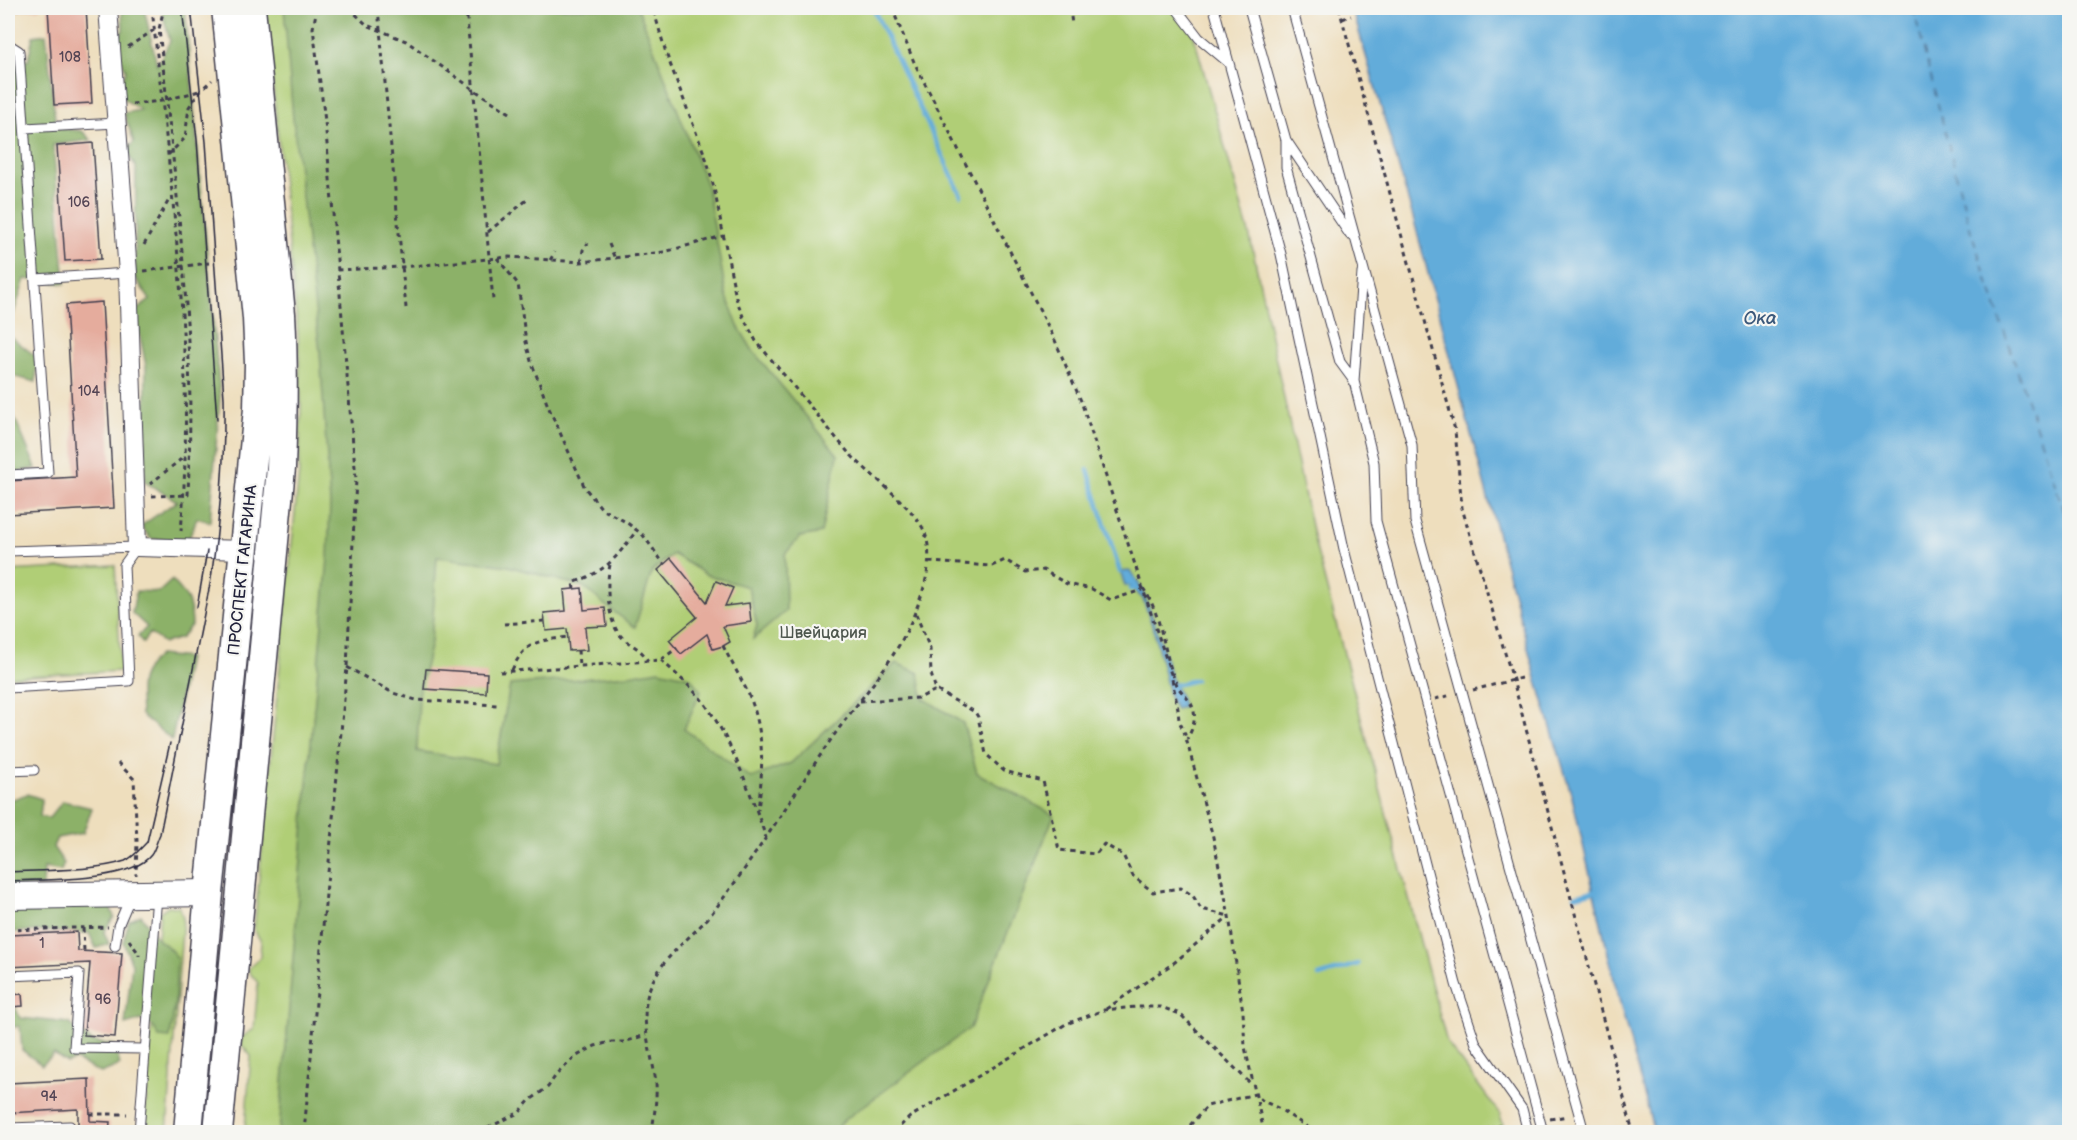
<svg xmlns="http://www.w3.org/2000/svg" width="2077" height="1140" viewBox="0 0 2077 1140" font-family="'Balsamiq Sans',sans-serif">
	<rect width="100%" height="100%" fill="#f6f6f2"/>
	<filter id="ink" filterUnits="userSpaceOnUse"><feTurbulence type="fractalNoise" baseFrequency=".0167" numOctaves="2"/><feDisplacementMap in="SourceGraphic" scale="12" xChannelSelector="R" yChannelSelector="G"/><feConvolveMatrix kernelMatrix="1 2 1 2 8 2 1 2 1" color-interpolation-filters="sRGB"/></filter>
	<filter id="wash" filterUnits="userSpaceOnUse"><feTurbulence type="fractalNoise" baseFrequency=".008" numOctaves="4" result="noise"/><feDisplacementMap in="SourceGraphic" scale="24" xChannelSelector="R" yChannelSelector="G"/><feGaussianBlur stdDeviation="1.35" result="paint"/><feColorMatrix in="noise" values="0 0 0 0 0 0 0 0 0 0 0 0 0 0 0 0 0 1.4 0 .05"/><feComposite in="paint" operator="in"/></filter>
	<g filter="url(#wash)">
		<rect width="100%" height="100%" fill="#eedebd"/>
		<path fill="#b0ce76" stroke="#697858" stroke-width="1.5" d="M265 8H1186L1250 237 1314 540 1447 1043 1500 1114 1505 1132H238L245 1127 251 1056 241 1044 242 1037 254 1029 258 983 249 972V968L260 957 261 941 254 930 299 472 301 405 298 334Z
			M115 565 121 671 8 677V571Z
			M168 906 179 907 183 918 167 1132H144L160 912Z"/>
		<path fill="#8cb167" stroke="#576a51" stroke-width="1.5" d="M122 8H144L157 65 170 41 161 8H185L220 396 210 522 197 518 188 541 151 539 141 526 177 501 145 482 146 366 135 311 150 300 135 277 136 167 126 151 134 142 124 113 140 110 118 95 126 70 113 44 123 30Z
			M284 8H638L707 186 726 294 738 326 753 351 838 455 821 533 800 537 785 554 786 611 753 639 757 625 748 587 707 575 673 554 652 571 635 627 606 606 584 587 508 566 437 557 431 643 419 693 417 751 496 764 510 685 628 675 659 670 690 677 701 691 684 729 751 778 791 763 896 663 919 673 923 698 963 723 977 773 1054 815 970 1028 843 1121 834 1132H279L307 785 328 559 330 504 320 352 293 119Z
			M46 34 56 128 82 131 91 140 53 145 65 284 25 279 8 331V50V52L28 61 33 36Z
			M8 335 37 357 36 382 8 375Z
			M8 402 36 468 19 472 8 468Z
			M172 580C187 596 191 601 192 624L181 638 164 643 149 633 143 643 138 636 147 627 132 613 136 591 159 592Z
			M159 655 188 658 172 740 141 715C140 685 135 677 159 655Z
			M27 794 42 799 40 817 49 818 63 801 92 808 83 833 57 838 53 847 64 863 61 871 44 868 43 886 8 888V801Z
			M108 901 114 917 104 932 109 944 96 948 89 933 41 931 8 932V902Z
			M141 915 159 941 166 945 177 957 175 1003 170 1038 159 1037 153 1026 141 1020 125 1025 132 964 123 942 129 921Z
			M8 992 20 1018 69 1023 93 1042 115 1045 120 1065 101 1073 75 1060 67 1063 54 1054 42 1065 22 1050 20 1026 8 1028Z"/>
		<path fill="#62acda" stroke="#42678a" stroke-width="1.5" d="M1352 8H2069V1132H1654L1615 984 1572 797 1536 678 1413 217Z
			M1129 571C1144 580 1164 655 1171 676 1175 687 1181 695 1183 707L1176 709 1170 699 1154 631 1143 599 1130 586 1125 585 1120 572Z"/>
		<g fill="none" stroke-linecap="round" stroke-linejoin="round">
			<path stroke="#62acda" stroke-width="4.5" d="M873 8 961 195
				M1088 470 1120 572
				M1130 589H1133
				M1175 685 1195 680
				M1575 896 1598 890
				M1319 976 1358 964"/>
			<path stroke="#3c597b" stroke-width="1.5" stroke-dasharray="8 6" stroke-linecap="butt" d="M1913 8 1970 228 2070 529"/>
		</g>
		<g id="blocks">
			<path fill="#e5ac9d" d="M8 8H40V9L8 11Z
				M48 8H86L92 103 54 105Z
				M93 143 101 259 65 261 57 146Z
				M102 302 114 508 8 514V481L76 477 66 305Z
				M671 558 707 602 716 581 733 588 725 606 749 603 751 622 723 626 730 642 723 646 713 649 707 634 681 654 669 640 697 617 658 570Z
				M582 588 584 610 605 608 607 626 585 627 587 650 569 651 567 629 546 631 544 613 566 611 564 590Z
				M426 669 487 673 486 693 424 689Z
				M77 932 78 951 122 953 115 1037 84 1035 90 963 8 967V935Z
				M22 994 23 1006 11 1007 10 995Z
				M89 1079 90 1121 110 1122 109 1132H78V1109L8 1113V1083Z"/>
		</g>
	</g>
	<g filter="url(#ink)">
		<use href="#blocks" fill-opacity="0" stroke="#413e4e" stroke-width="1.5"/>
		<g fill="none" stroke-linecap="round" stroke-linejoin="round">
			<g stroke="#413e4e" stroke-width="11">
				<path id="lane" d="M1176 8 1199 38 1229 63
					M1214 8 1281 254 1344 549 1456 984 1476 1044 1522 1109 1528 1132
					M1249 8 1286 140V167L1340 362 1354 381 1374 463 1376 521 1543 1132
					M1292 8 1412 445 1415 521 1584 1132
					M8 44 19 51 48 473 8 475
					M25 128 117 123
					M1286 140 1350 235
					M35 279 128 273
					M1354 381 1362 273
					M8 551 137 547
					M8 688 129 681 124 565 137 547
					M8 771 34 770
					M115 946 118 926 130 898
					M8 976 79 973 74 1048 144 1049
					M8 1128 70 1126 69 1132
					M139 1132 157 895"/>
			</g>
			<g stroke="#413e4e" stroke-width="20">
				<path id="street" d="M108 8 128 273 137 547 245 550"/>
			</g>
			<g stroke="#413e4e" stroke-width="28">
				<path id="secondary" d="M8 896 209 893"/>
			</g>
			<g stroke="#413e4e" stroke-width="31">
				<path id="primary" d="M188 1132 209 893 258 409 259 363 257 318 226 8
					M218 1132 281 468C283 416 284 366 281 314L251 8"/>
			</g>
			<path stroke="#413e4e" stroke-width="3" stroke-dasharray="4.5 4.5" stroke-linecap="butt" d="M152 8C170 181 196 356 181 531
				M349 8 367 25 406 41 473 89 513 115
				M378 8 406 308
				M466 8 493 300
				M892 8 914 62 1054 338 1081 401 1171 674 1178 709 1179 721 1184 731 1213 837 1229 916 1243 1012 1245 1047 1264 1132
				M1070 8 1072 25
				M1339 8 1455 430 1462 508 1513 680 1633 1132
				M1342 19 1351 16
				M128 47 154 30
				M132 104 162 101 199 91
				M168 155 185 138 189 107 201 90 212 80
				M488 232 528 199
				M609 244 615 259
				M144 245 170 198
				M497 258 518 284 526 342 531 361 548 406 585 488 602 509 626 522 643 535 664 564
				M550 260 555 252
				M581 262 583 250 588 243
				M337 270 402 267 509 257 581 262 664 252 723 236
				M144 271 209 263
				M150 484 185 456
				M152 496 188 495C190 444 191 392 188 341 183 236 170 132 159 29L164 8
				M929 562 992 566 1005 560 1025 572 1043 570 1067 584 1092 589 1111 600 1142 590
				M610 565C606 583 607 620 620 635 629 646 640 646 648 661
				M1143 588C1163 616 1163 655 1177 685 1181 693 1190 699 1193 708 1197 719 1192 730 1187 739
				M574 589 573 583C608 570 615 559 637 530
				M916 614 930 649 931 674 936 690 975 712 978 717 986 754 1004 771 1043 781 1059 850 1096 854 1104 844 1123 855 1133 876 1153 892 1181 888 1193 896 1201 909 1229 916
				M504 624 545 621
				M723 646C731 662 741 678 749 695 765 732 763 770 758 810
				M578 650 579 666
				M661 660C675 673 689 685 701 699 729 733 752 796 766 838
				M347 667 393 693 416 700 497 705
				M512 670C525 641 538 641 568 637
				M500 672 661 660 677 648
				M1473 690 1525 677
				M1435 699 1452 695
				M860 701 919 698 936 690
				M118 763 134 779 137 841 136 875
				M83 928 84 951
				M8 930 108 927
				M129 940 139 954V956
				M1106 1009 1175 962 1229 916
				M90 1114H127
				M1550 1119 1567 1116
				M304 1132 347 667 356 479 325 121 313 28 317 8
				M480 1132 520 1112 529 1101 548 1087 556 1075 575 1057 595 1046 610 1042H624L646 1035
				M652 1132C654 1116 657 1100 656 1083 652 1050 637 1018 651 985 665 953 691 939 712 913 755 858 791 798 830 741 859 699 897 660 915 612 925 588 934 559 925 533 916 508 867 473 847 451L756 341 744 319 736 298 714 188 707 161 666 53 653 8
				M894 1132 910 1117 1066 1024 1104 1010 1136 1007H1161L1180 1014 1252 1085
				M1184 1132 1207 1106 1255 1094 1263 1101 1278 1108 1315 1132
				M1471 1132 1499 1126 1514 1129"/>
			<use href="#lane" stroke="#fff" stroke-width="9"/>
			<use href="#street" stroke="#fff" stroke-width="18"/>
			<use href="#secondary" stroke="#fff" stroke-width="26"/>
			<use href="#primary" stroke="#fff" stroke-width="28"/>
			<path stroke="#22223b" stroke-width="1.5" d="M182 8 197 140 217 420
				M197 607 207 551
				M8 872C40 870 96 871 125 861 134 857 140 849 147 842L170 743
				M8 881C42 879 129 883 151 855 155 850 157 840 160 834L211 579C220 519 225 458 224 398L206 142 191 8"/>
		</g>
	</g>
	<g text-anchor="middle" dominant-baseline="central" stroke-width="4.5" stroke-linejoin="round" paint-order="stroke">
		<g font-size="14" fill="#534454">
			<text x="70" y="57">108</text>
			<text x="79" y="202">106</text>
			<text x="89" y="391">104</text>
			<text x="42" y="943">1</text>
			<text x="103" y="999">96</text>
			<text x="49" y="1096">94</text>
		</g>
		<g font-size="16" fill="#22223b" stroke="#f6f6f2">
			<text transform="translate(243 570) rotate(-84)">ПРОСПЕКТ ГАГАРИНА</text>
		</g>
		<g font-size="16" fill="#4d564d" stroke="#f6f6f2">
			<text x="823" y="633">Швейцария</text>
		</g>
		<g font-size="18" font-style="italic" fill="#3c597b" stroke="#f6f6f2">
			<text x="1760" y="318">Ока</text>
		</g>
	</g>
	<rect width="2077" height="1140" fill="none" stroke="#f6f6f2" stroke-width="30"/>
</svg>
